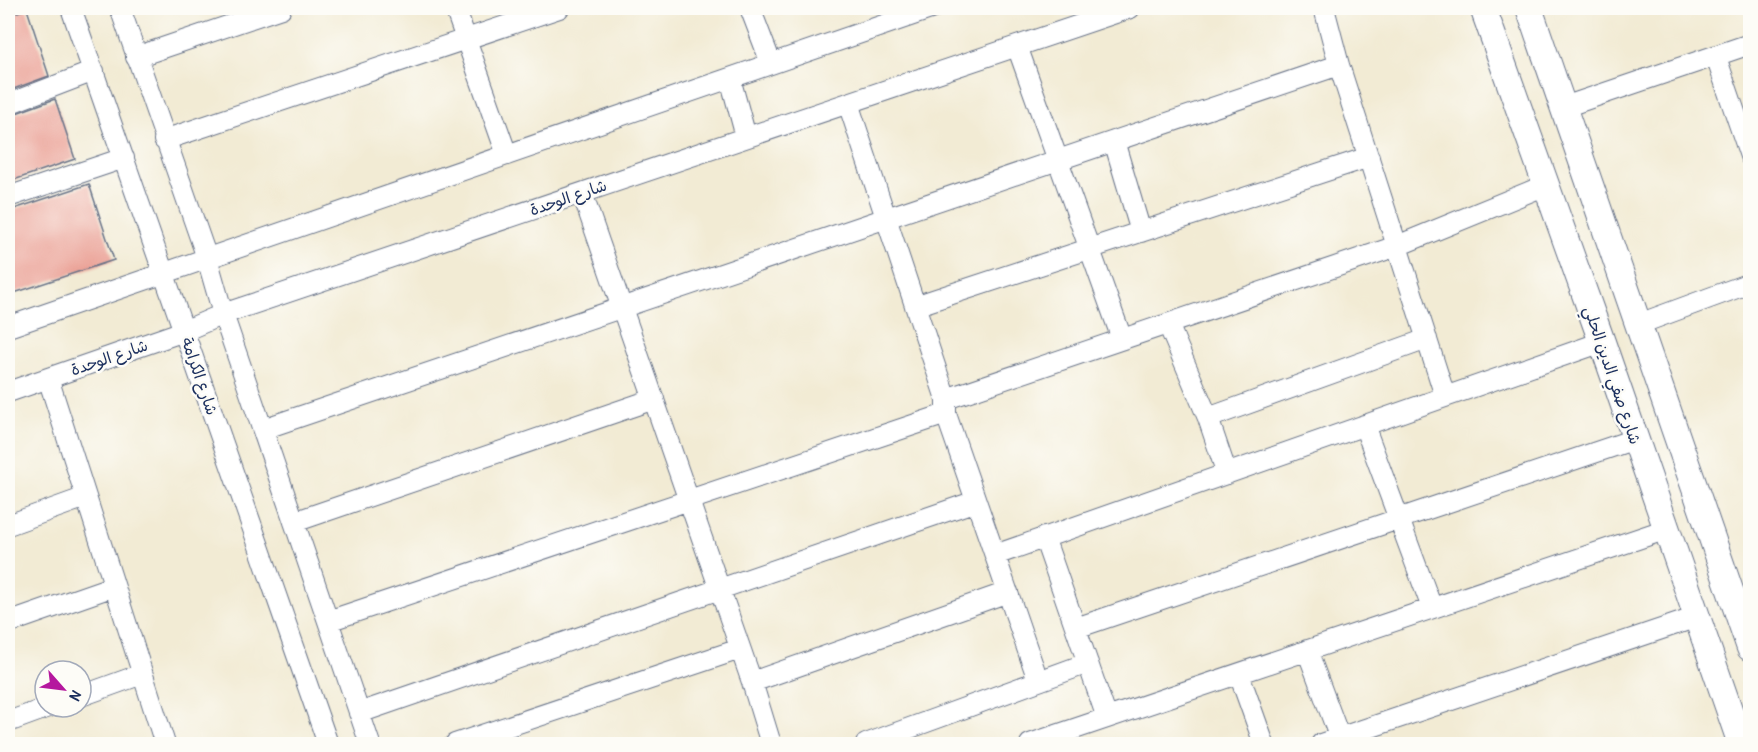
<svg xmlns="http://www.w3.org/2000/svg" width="1758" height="752" viewBox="0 0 1758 752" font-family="'Patrick Hand','Playpen Sans Arabic',sans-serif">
	<rect width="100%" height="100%" fill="#fdfcf7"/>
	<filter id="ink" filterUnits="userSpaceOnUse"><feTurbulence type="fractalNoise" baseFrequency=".0167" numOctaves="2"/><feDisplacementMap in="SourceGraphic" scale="12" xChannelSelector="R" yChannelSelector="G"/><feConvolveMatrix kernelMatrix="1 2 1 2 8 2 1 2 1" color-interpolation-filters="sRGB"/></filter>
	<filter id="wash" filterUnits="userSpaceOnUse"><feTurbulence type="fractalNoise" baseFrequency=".008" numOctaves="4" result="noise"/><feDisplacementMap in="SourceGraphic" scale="24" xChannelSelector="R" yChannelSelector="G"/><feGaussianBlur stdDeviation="1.35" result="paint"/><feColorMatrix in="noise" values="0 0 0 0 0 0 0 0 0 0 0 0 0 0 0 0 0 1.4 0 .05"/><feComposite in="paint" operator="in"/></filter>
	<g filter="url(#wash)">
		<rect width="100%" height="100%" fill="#f2ebd4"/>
		<g id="blocks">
			<path fill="#eba398" d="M27 9 49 76 8 91V15Z
				M55 99 75 159 8 182V116Z
				M89 184 114 260 8 295V211Z"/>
		</g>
	</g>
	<g filter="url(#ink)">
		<use href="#blocks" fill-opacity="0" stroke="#667187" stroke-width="1.5"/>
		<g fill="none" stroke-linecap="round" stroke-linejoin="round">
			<g stroke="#667187" stroke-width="22">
				<path id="minor" d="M71 8 328 744
					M120 8 207 258 223 314 370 744
					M455 8 507 155
					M750 8 771 63
					M1324 8 1339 65 1445 396
					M1017 46 1122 339
					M136 57 281 8
					M1716 57 1750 156
					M730 78 746 137
					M848 103 946 399V414L1038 680
					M8 104 94 71
					M1564 107 1750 44
					M164 140 559 8
					M1114 141 1141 232
					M582 193 752 682 771 744
					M8 197 124 158
					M915 306 1369 157
					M1168 324 1208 418 1227 474
					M1639 324 1750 283
					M8 327 933 8
					M48 378 165 744
					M8 392 184 331 223 314 1130 8
					M946 399 1397 246 1546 185
					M1208 418 1427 339
					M1364 425 1432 608
					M263 429 1339 65
					M294 522 654 399
					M8 525 86 497
					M1044 537 1107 718
					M995 555 1602 342
					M328 621 946 414
					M8 623 114 586
					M1076 628 1635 439
					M1307 650 1342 744
					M1239 674 1264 744
					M752 682 1008 592
					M81 696 142 674
					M359 713 976 501
					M8 722 49 707
					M455 744 740 649
					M866 744 1088 663
					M1030 744 1667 529
					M1321 744 1697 617"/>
			</g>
			<g stroke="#667187" stroke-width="28">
				<path id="major" d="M1483 8 1602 342 1741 744
					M1529 8 1750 648"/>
			</g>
			<use href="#minor" stroke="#fff" stroke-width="20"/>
			<use href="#major" stroke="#fff" stroke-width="26"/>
		</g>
	</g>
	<g text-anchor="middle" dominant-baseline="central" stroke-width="5" stroke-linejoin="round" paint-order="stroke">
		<g font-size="16" fill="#1b2f5e" stroke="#fdfcf7">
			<text transform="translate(568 197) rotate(-19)">شارع الوحدة</text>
			<text transform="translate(109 357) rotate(-19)">شارع الوحدة</text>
			<text transform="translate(1613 375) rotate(71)">شارع صفي الدين الحلي</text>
			<text transform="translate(200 376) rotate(71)">شارع الكرامة</text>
		</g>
	</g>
	<rect width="1758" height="752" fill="none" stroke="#fdfcf7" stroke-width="30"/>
	<g transform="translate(63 689) rotate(118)"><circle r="28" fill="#fdfcf7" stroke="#a3aaba" stroke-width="1.5"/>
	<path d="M0-4.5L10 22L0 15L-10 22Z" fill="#b5179e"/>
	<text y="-9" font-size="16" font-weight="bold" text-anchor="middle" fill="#1b2f5e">N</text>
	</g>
</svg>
